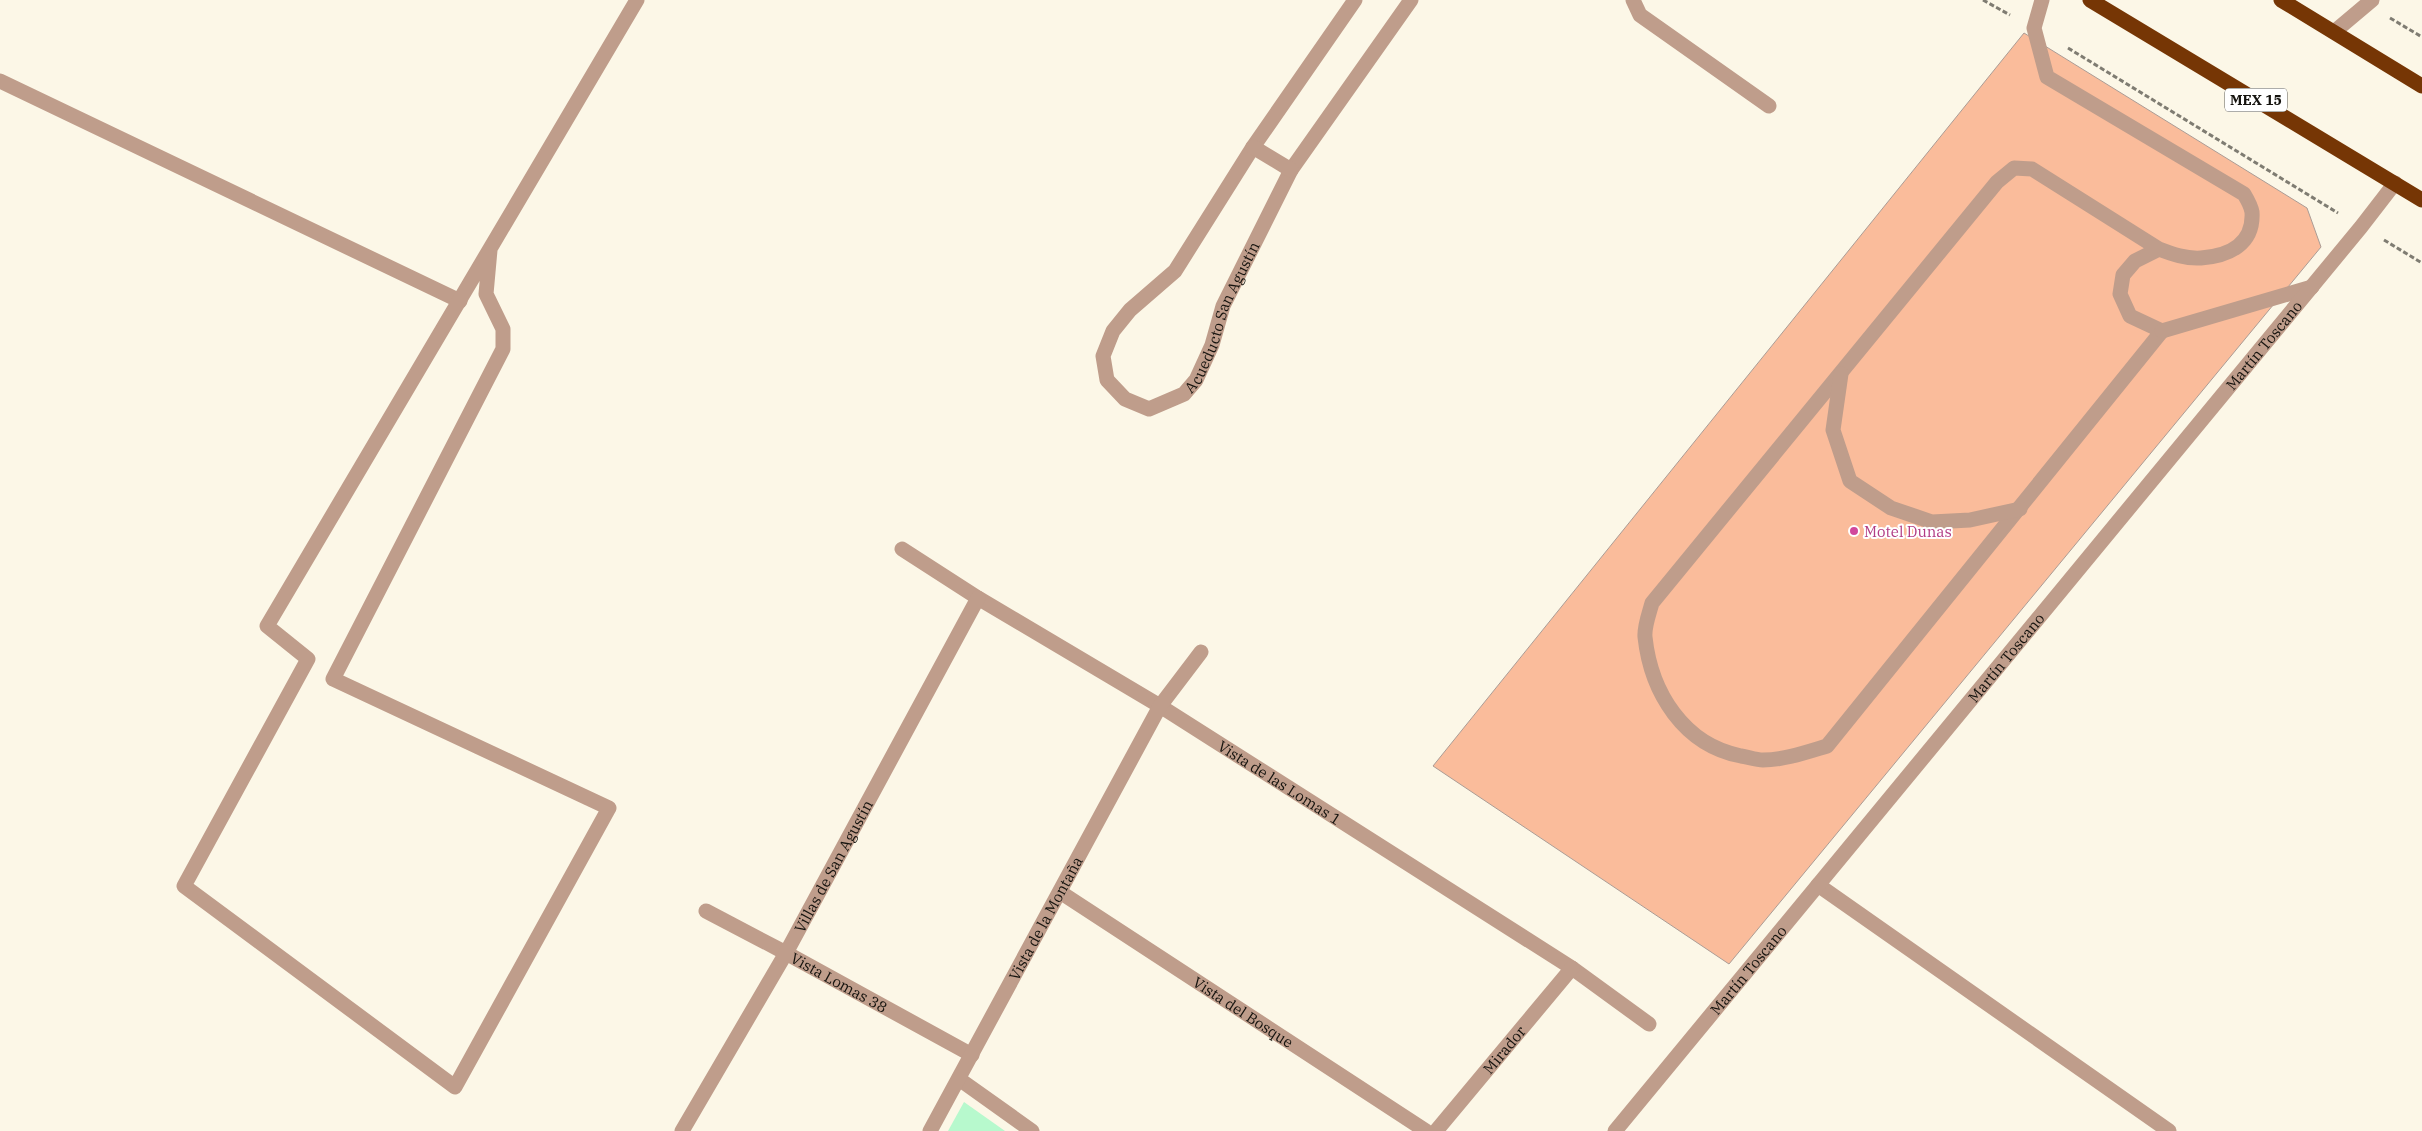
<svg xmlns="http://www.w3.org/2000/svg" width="2422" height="1131" viewBox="0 0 2422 1131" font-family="'IBM Plex Serif',serif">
	<rect width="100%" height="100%" fill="#fcf7e7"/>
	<path fill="#b7f9cd" d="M964 1102 1005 1131H948Z"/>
	<path fill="#fabc9b" stroke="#ab9c95" d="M2024 33 2307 208 2321 247 1729 964 1433 766Z"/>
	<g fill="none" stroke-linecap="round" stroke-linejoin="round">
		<path stroke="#7f7c72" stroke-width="3" stroke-dasharray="5 2.5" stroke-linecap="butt" d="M1983 0 2010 15
			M2390 18 2422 37
			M2068 48 2338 213
			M2384 240 2422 263"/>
		<g stroke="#bf9d8b" stroke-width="15">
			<path id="s1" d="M1355 0 1253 147 1175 271 1130 310 1113 331 1103 356 1107 380 1125 399 1149 409 1184 394 1196 380 1212 345 1223 306 1291 170 1411 0"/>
			<path d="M1633 0 1640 15 1769 106"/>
			<path d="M2042 0 2034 28 2047 77 2244 194C2247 199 2251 206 2252 212 2254 244 2229 256 2201 258 2186 259 2172 254 2159 249L2135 261 2123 275 2120 294 2130 316 2162 331 1827 746C1807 752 1784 760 1763 760 1756 760 1748 757 1741 756 1684 745 1651 693 1645 637 1644 627 1649 614 1652 603L1997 182 2014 168 2032 169 2159 249"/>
			<path d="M2334 32 2372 0"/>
			<path d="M0 81 460 301"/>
			<path d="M1253 147 1291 170"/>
			<path d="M490 250 486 294 503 329V349L333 679 609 808 455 1087 184 886 308 659 267 626 637 0"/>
			<path d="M2162 331 2312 287"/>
			<path d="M1841 374 1833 430 1850 481 1891 508 1932 522 1970 520 2020 509"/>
			<path id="s2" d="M902 549 978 598 1160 706 1572 968 1649 1024"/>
			<path d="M1818 885 2169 1131"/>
			<path id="s3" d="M1060 892 1426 1131"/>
			<path id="s4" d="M706 911 786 953 972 1055"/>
			<path d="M959 1079 1032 1131"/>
			<path id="s5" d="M682 1131 786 953 978 598"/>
			<path id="s6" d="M930 1131 1160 706 1201 652"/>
			<path id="s7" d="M1436 1131 1572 968"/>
			<path id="s8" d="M1615 1131 2361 227 2395 183"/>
		</g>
		<path stroke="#763605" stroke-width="15" d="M2090 0 2422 200
			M2281 0 2422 86"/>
	</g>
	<circle fill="#d1479c" stroke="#fff" stroke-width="2" cx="1854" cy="531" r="5"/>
	<g text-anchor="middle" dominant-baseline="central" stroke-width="4" stroke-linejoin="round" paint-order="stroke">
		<rect fill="#fff" stroke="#5b5a56" stroke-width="1" x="2225" y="88.5" width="62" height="23" rx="4"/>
		<g font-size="14" font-weight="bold" fill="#15130e">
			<text x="2256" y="100">MEX 15</text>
		</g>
		<g font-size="15" fill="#15130e" stroke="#fff">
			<text stroke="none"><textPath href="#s1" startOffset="640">Acueducto San Agustín</textPath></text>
			<text stroke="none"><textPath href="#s8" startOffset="1019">Martín Toscano</textPath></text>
			<text stroke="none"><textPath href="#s8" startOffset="614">Martín Toscano</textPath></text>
			<text stroke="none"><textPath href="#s2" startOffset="444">Vista de las Lomas 1</textPath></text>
			<text stroke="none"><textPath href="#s5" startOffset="305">Villas de San Agustín</textPath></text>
			<text stroke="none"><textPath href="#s6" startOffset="242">Vista de la Montaña</textPath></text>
			<text stroke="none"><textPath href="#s8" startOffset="209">Martín Toscano</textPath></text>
			<text stroke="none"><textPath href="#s4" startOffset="151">Vista Lomas 38</textPath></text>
			<text stroke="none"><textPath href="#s3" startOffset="219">Vista del Bosque</textPath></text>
			<text stroke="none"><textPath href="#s7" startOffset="106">Mirador</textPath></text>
		</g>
		<g font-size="15" fill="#b23c85" stroke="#fff" text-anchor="start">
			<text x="1864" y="531">Motel Dunas</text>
		</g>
	</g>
</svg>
